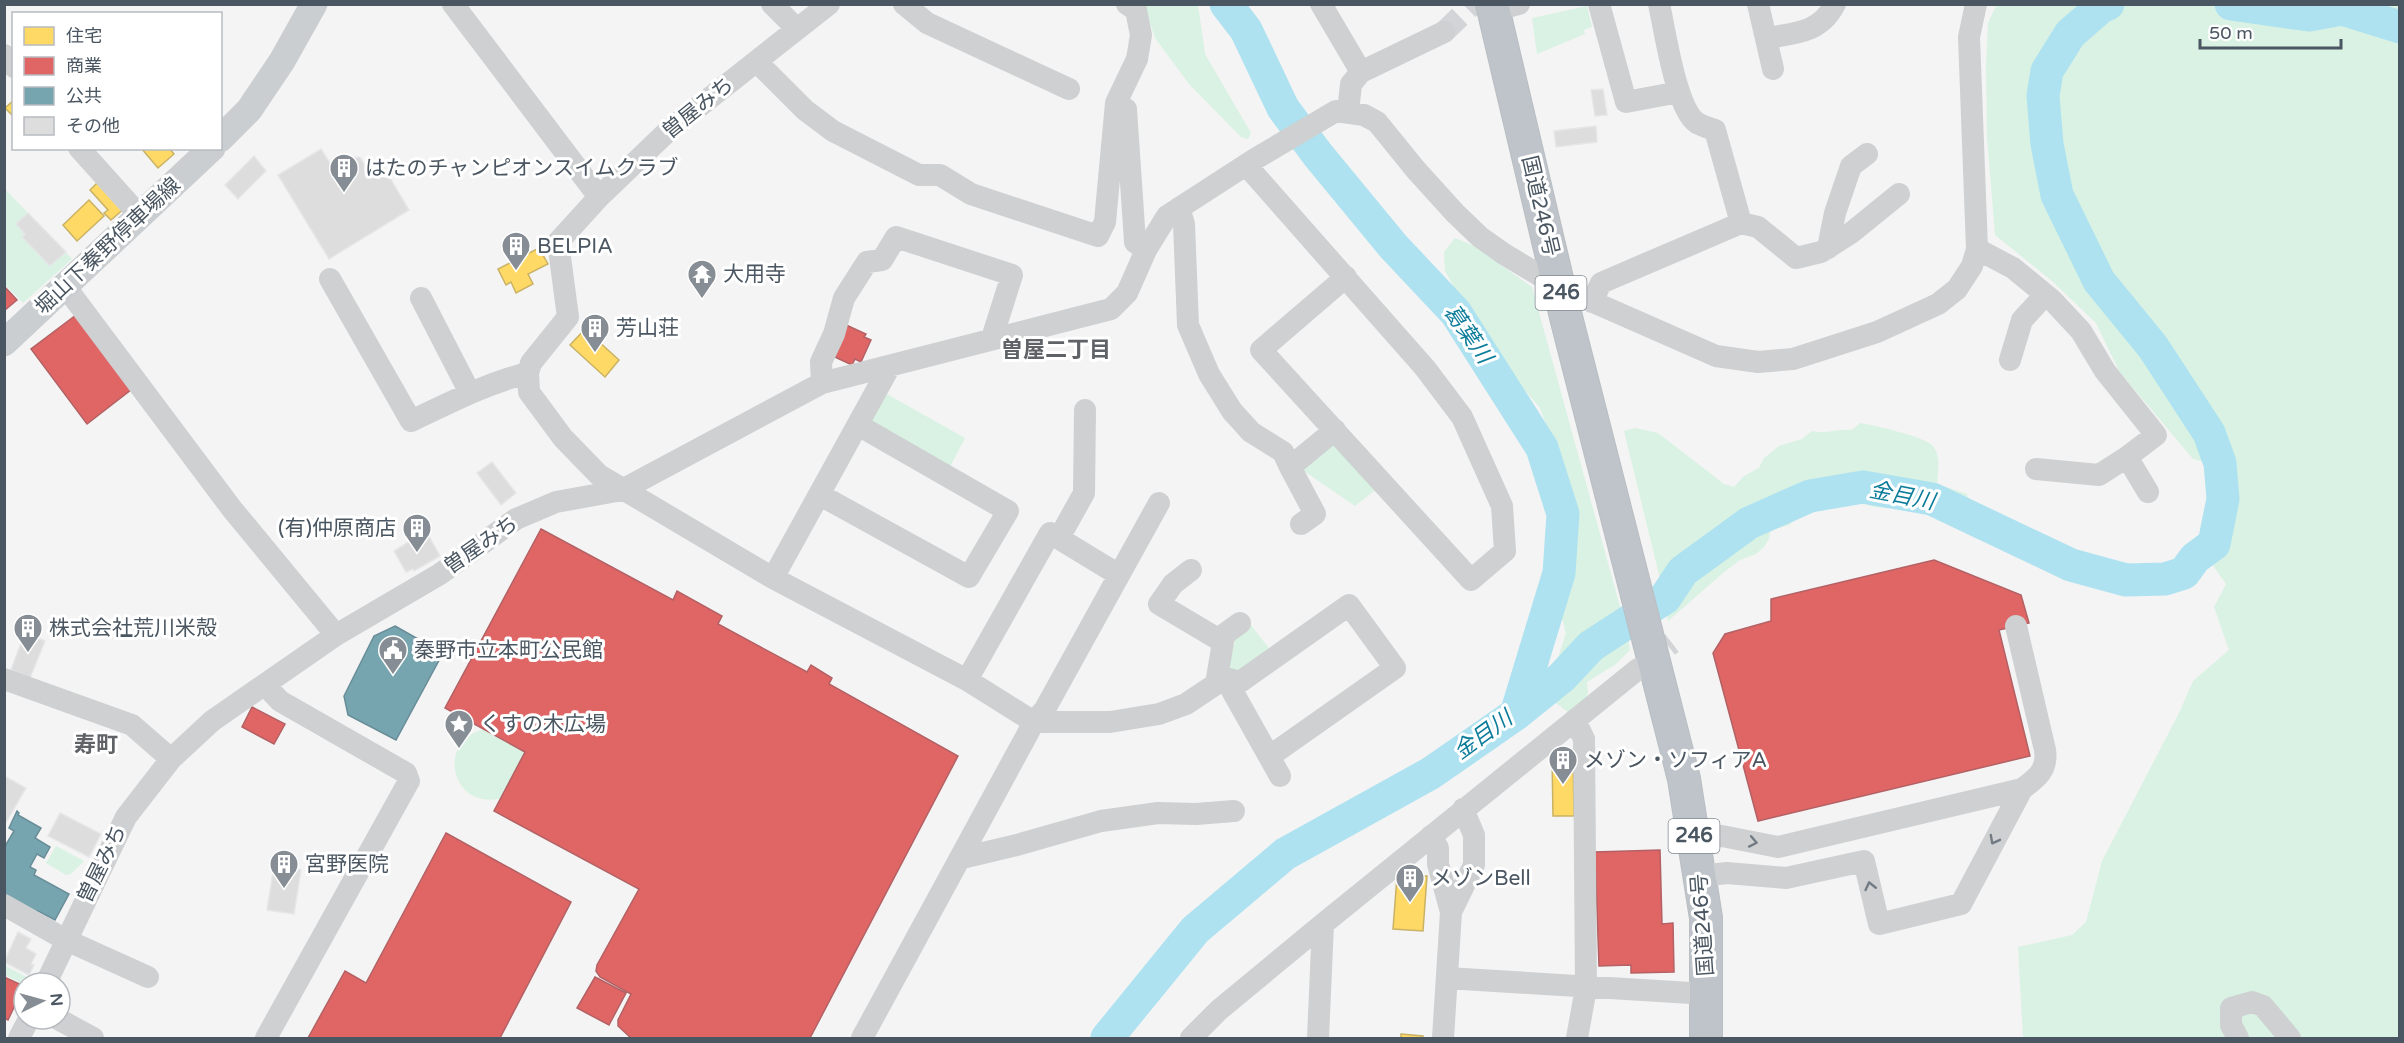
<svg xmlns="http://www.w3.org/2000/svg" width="2404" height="1043" viewBox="0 0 2404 1043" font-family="'Varela Round','Noto Sans JP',sans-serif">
	<rect width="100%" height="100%" fill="#f4f4f4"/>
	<path fill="#d9f2e3" d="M1997 4 2399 5V1038H2023L2018 947 2072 935 2086 922 2102 861 2179 713 2193 681 2229 650 2214 607 2226 584 2198 544 2210 516 2209 463 2193 459 2119 371 2096 323 2052 281 1995 235 1987 137 1986 66 1988 23Z
		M1144 5H1198L1205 54 1251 133 1248 139 1241 137 1189 84 1155 38Z
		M1587 6 1592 27 1584 30 1585 34 1537 54 1532 18Z
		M4 188 72 259 23 303 5 285Z
		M1455 238 1474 246 1532 287 1627 632 1630 650 1616 664 1587 682 1588 693 1581 709 1568 712 1553 701 1549 685 1566 633 1562 618 1575 551 1571 505 1558 459 1540 408 1497 358 1474 323 1445 271 1444 252Z
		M885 393 965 438 949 469 873 427 871 418Z
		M1860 423C1873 425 1926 437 1933 446 1941 456 1938 472 1937 484L1967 494 1972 514 1895 507C1879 509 1869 507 1855 499L1801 515 1789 525 1770 530 1769 539 1764 547 1756 554 1740 560 1723 573 1668 621 1661 583 1624 431 1635 428 1658 433 1724 484 1734 487 1744 476 1759 468 1764 458 1779 446 1802 439 1812 431C1828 434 1836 429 1852 430Z
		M1329 443H1338L1378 488 1355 506 1301 469Z
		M1250 624 1272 652 1240 674 1232 673 1225 663 1235 643 1231 639Z
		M490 728 521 746 526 758 506 797C451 815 432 737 490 728Z
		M56 846 84 861 71 874 66 875 46 863Z
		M4 965 36 982 24 983V985L5 975Z"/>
	<path fill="#ffd966" stroke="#c9b264" stroke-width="1.5" d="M14 100V117L5 108Z
		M141 148H169L174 154 158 168Z
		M101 179 126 207 111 220 104 213 108 210 90 190Z
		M89 200 104 216 77 241 63 225Z
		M539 248 548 264 528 274 533 284 516 293 511 282 506 285 498 269Z
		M585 329 619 360 605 377 570 345Z
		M1573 756 1574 816H1553L1552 757Z
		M1419 876H1427L1423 931 1393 929 1397 877 1418 878Z
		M1401 1034 1423 1036V1038H1401Z"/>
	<path fill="#e06666" stroke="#b36164" stroke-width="1.5" d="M4 286 17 300 4 311Z
		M76 315 132 389 87 424 31 349Z
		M844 324 866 334 864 337 871 340 861 362 855 359 852 365 835 357Z
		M541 529 673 600 677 591 722 616 718 624 807 672 811 665 832 678 829 684 958 756 810 1038H631L618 1026V1020L631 994 600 977 596 971 597 965 639 889 494 811 525 752 445 708Z
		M1934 560 2021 595 2029 623 1999 630 2030 756 1758 821 1713 653 1725 634 1771 621V599Z
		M252 707 285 724 274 744 242 727Z
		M446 833 571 902 500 1038H308L345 971 366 983Z
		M1660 850 1662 924 1673 923 1674 972 1631 973V965L1599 966 1595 852Z
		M4 977 24 986 8 1020 4 1018Z
		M595 977 626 993 609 1025 577 1008Z"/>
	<path fill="#76a5af" stroke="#698d98" stroke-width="1.5" d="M395 626 443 653 396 740 348 715 344 696 374 636Z
		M17 811 19 813 18 815 41 828 35 838 50 847 44 858 37 854 30 867 36 870 34 875 69 894 55 920 38 911 30 912 4 893V848L14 831 9 828Z"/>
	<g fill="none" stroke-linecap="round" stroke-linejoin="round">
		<path stroke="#aee2f0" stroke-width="33" d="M1226 4 1246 30 1283 108 1318 155 1393 246 1456 313 1542 448 1563 514 1559 573 1516 714
			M2231 4 2309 15 2342 9 2400 27
			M1107 1038 1195 930 1285 854 1431 773 1516 714 1562 677 1591 646 1665 598 1683 571 1749 523 1810 496 1863 487 1932 499 2071 565 2126 580 2165 579 2184 573 2195 558 2214 544 2223 499 2220 463 2209 433 2153 347 2099 281 2057 195 2047 144 2043 96 2047 71 2070 34 2101 7 2108 4"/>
	</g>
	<path fill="#ddddde" stroke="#e5e6e7" stroke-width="1.5" d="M1603 89 1607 115 1595 116 1591 90Z
		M1596 126 1597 142 1556 147 1554 131Z
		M321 149 331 165 343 158 360 157 367 169 380 161 409 210 329 259 278 175Z
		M254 156 266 171 238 199 225 185Z
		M28 213 66 252 50 266 22 237 25 234 16 224Z
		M492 462 516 493 501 505 477 473Z
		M426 531 440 556 414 571 413 569 406 572 394 551Z
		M29 634 45 641 30 678 11 670 21 643 25 644Z
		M4 776 26 788 4 826Z
		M60 813 101 834 89 857 48 836Z
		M274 866 301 870 294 914 267 910Z
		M18 932 31 939 26 948 36 954 31 964 34 965 29 975 4 962Z"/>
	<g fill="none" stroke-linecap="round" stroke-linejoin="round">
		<path stroke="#d2d4d7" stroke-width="22" stroke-dasharray="22 11" stroke-linecap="butt" d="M1444 32 1473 4
			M1642 666 1672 643"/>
		<g stroke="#b9bec3" stroke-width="34">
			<path id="highway" d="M1492 4 1567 321 1684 779 1706 918V1038"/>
		</g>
		<path stroke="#ced0d2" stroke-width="22" d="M453 4 599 197
			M772 4 797 29
			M829 4 668 131 599 197 558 242 568 317 531 363 528 373 529 392 563 438 599 475 773 578 967 680 1034 722H1110L1159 714 1186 704 1216 684 1223 642 1159 604 1173 584 1191 570
			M904 4 927 23 1069 89
			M1321 4 1361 72
			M1599 4 1626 102 1679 92
			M1659 4C1665 31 1676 109 1697 123 1702 126 1709 128 1715 130L1741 223
			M1758 4 1773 69
			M1493 11 1519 4
			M1767 38C1796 33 1820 33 1835 4
			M4 55 14 67
			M757 62 805 110 833 131 919 175H940L971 194 1098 236 1105 222 1116 103 1137 59 1141 35 1136 10 1127 4
			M1126 109 1135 242 1146 250
			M1348 112 1351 84 1361 72 1444 32
			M79 148 140 216
			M1246 165 1425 368 1462 417 1502 506 1505 551 1471 580 1261 350 1346 277
			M1179 208 1184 224 1188 325 1209 374 1232 411 1251 432 1283 452 1290 467 1335 430
			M1828 248 1835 213 1851 166 1867 154
			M1977 249 2013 268 2052 300 2081 331 2105 371 2156 435 2127 457 2099 475 2036 469
			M330 279 411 421C449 403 487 383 528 373
			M65 286 232 509 336 635
			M421 298 470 393
			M1592 302 1601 283 1741 223 1758 227 1796 258 1821 252 1851 233 1899 194
			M2010 360 2022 320 2045 295
			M822 383 821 362 834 334 844 298 867 262 882 260 896 237 1012 275 992 338
			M2127 457 2148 492
			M1290 467 1315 514 1301 524
			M820 495 969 577 1008 511 858 425
			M1059 538 1084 493 1085 410
			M773 578 890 366
			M1218 639 1240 623
			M1225 678 1280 776
			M4 679 132 725 171 759
			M967 680 1050 533 1119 575
			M1216 684 1225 678 1240 682 1349 605 1395 668 1270 756
			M265 685 280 701 406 773 409 781 266 1038
			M1575 720 1584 739 1586 988 1577 1038
			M1431 836 1438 848V864L1451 912 1443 1038
			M1695 839 1722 836 1778 847 2022 789
			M962 858 1017 845 1101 821 1158 813 1196 814 1234 811
			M1700 876 1727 873 1786 878 1864 861 1879 924 1961 904 2022 789C2037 778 2048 770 2045 750L2016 626
			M4 905 66 940 148 977
			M1451 912 1474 865V835L1463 809
			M1447 978 1707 994
			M46 983 126 817 171 759 212 721 336 635 440 574 516 519 556 502 622 490 822 383 1111 309 1127 293 1146 250 1167 216 1255 159 1336 111 1364 115 1377 122 1416 170 1455 213 1480 237 1504 254 1559 287 1716 356 1758 362 1793 359 1877 332 1938 304 1957 289 1972 266 1977 249 1969 37 1976 4
			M58 1019 93 1038
			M19 1038 29 1019
			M862 1038 1034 722 1045 709 1159 503
			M1191 1038 1219 1010 1323 924 1638 669
			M1318 1038 1323 924
			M2238 1038 2231 1025V1008L2252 1002 2263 1006 2290 1038"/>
		<path stroke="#caced1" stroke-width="27" d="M220 139 249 110 282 61 314 4
			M4 343 212 148"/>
		<use href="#highway" stroke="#bec4c9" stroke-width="32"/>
	</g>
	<defs><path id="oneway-chevron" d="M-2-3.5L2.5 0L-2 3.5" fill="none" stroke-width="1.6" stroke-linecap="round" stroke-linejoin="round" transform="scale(1.5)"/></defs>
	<g stroke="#727b83">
		<use href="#oneway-chevron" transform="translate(1994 840) rotate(118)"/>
		<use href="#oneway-chevron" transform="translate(1753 842) rotate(11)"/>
		<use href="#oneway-chevron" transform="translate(1870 886) rotate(-103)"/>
	</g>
	<defs>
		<g id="building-pin" transform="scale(1.5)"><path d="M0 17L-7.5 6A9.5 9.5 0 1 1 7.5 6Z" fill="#868d94" stroke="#fff"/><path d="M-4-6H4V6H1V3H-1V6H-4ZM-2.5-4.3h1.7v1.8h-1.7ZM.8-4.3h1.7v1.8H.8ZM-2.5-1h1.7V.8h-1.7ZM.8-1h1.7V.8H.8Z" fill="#fff"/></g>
		<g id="temple-pin" transform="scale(1.5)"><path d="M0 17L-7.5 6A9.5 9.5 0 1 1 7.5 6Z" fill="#868d94" stroke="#fff"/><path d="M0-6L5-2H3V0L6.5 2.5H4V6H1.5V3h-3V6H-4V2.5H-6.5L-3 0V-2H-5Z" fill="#fff"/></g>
		<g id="civic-pin" transform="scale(1.5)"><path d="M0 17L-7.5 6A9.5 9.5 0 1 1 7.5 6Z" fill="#868d94" stroke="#fff"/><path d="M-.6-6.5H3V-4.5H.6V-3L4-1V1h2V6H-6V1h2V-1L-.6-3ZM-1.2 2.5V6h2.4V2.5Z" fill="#fff"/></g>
		<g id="sight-pin" transform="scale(1.5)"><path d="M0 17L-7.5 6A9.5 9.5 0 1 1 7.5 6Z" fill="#868d94" stroke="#fff"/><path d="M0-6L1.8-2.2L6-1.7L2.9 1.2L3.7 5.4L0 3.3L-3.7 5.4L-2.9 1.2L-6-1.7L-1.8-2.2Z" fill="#fff"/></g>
	</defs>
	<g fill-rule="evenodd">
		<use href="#building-pin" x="344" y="168"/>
		<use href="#building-pin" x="516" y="246"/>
		<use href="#temple-pin" x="702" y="274"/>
		<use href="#building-pin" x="595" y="328"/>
		<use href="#building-pin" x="417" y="528"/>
		<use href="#building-pin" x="28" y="628"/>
		<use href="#civic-pin" x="393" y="650"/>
		<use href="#sight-pin" x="459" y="724"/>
		<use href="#building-pin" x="1563" y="760"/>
		<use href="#building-pin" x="284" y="864"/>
		<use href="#building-pin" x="1410" y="878"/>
	</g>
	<g text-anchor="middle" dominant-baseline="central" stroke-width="6" stroke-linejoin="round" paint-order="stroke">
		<g fill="#fff" stroke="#808990" stroke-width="1.5">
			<rect x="1535.5" y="276" width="51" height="34" rx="4.5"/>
			<rect x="1668.5" y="819" width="51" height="34" rx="4.5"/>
		</g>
		<g font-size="20" font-weight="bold" fill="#4a5661">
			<text x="1561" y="293">246</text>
			<text x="1694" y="836">246</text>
		</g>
		<g font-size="21" fill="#4a5661" stroke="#fff">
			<text transform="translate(698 108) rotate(-39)">曽屋みち</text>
			<text transform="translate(1540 206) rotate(77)">国道246号</text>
			<text transform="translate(108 246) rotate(-43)">堀山下秦野停車場線</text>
			<text transform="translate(481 545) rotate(-35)">曽屋みち</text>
			<text transform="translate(102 864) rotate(-64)">曽屋みち</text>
			<text transform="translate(1703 925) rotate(-94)">国道246号</text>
		</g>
		<g font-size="21" fill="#4a5661" stroke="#fff" text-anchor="start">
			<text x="365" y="168">はたのチャンピオンスイムクラブ</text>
			<text x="537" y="246">BELPIA</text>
			<text x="723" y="274">大用寺</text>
			<text x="616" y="328">芳山荘</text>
			<text x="396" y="528" text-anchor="end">(有)仲原商店</text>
			<text x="49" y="628">株式会社荒川米殻</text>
			<text x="414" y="650">秦野市立本町公民館</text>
			<text x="480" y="724">くすの木広場</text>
			<text x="1584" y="760">メゾン・ソフィアA</text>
			<text x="305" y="864">宮野医院</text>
			<text x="1431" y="878">メゾンBell</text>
		</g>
		<g font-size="22" font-style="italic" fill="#0c7c9b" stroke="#fff">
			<text transform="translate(1468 334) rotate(55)">葛葉川</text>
			<text transform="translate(1902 496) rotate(11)">金目川</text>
			<text transform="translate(1483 735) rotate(-36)">金目川</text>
		</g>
		<g font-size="22" font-weight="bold" fill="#5f6368" stroke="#fff">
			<text x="1056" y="350">曽屋二丁目</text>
			<text x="96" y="745">寿町</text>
		</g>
	</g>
	<rect width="2404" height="1043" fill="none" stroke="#4a5661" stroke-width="12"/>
	<rect x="12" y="12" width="210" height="138" fill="#ffffff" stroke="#b7bbc0" stroke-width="1.5"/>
	<rect x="24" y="27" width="30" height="18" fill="#ffd966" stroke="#b7bbc0" stroke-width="1.5"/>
	<text x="66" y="42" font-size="18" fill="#4a5661">住宅</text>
	<rect x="24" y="57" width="30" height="18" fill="#e06666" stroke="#b7bbc0" stroke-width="1.5"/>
	<text x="66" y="72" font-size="18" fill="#4a5661">商業</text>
	<rect x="24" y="87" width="30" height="18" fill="#76a5af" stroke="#b7bbc0" stroke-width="1.5"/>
	<text x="66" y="102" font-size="18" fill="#4a5661">公共</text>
	<rect x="24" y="117" width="30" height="18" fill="#ddddde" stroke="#b7bbc0" stroke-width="1.5"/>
	<text x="66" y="132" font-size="18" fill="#4a5661">その他</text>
	<g transform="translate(42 1001) rotate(85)"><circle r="28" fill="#ffffff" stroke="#b7bbc0" stroke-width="1.5"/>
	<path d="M0-4.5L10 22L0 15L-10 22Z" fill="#868d94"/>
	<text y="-9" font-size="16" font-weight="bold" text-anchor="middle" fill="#4a5661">N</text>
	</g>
	<path d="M2200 39v9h141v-9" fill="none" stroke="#4a5661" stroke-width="3"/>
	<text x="2209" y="39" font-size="18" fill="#4a5661" stroke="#ffffff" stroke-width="4.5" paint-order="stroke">50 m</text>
</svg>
